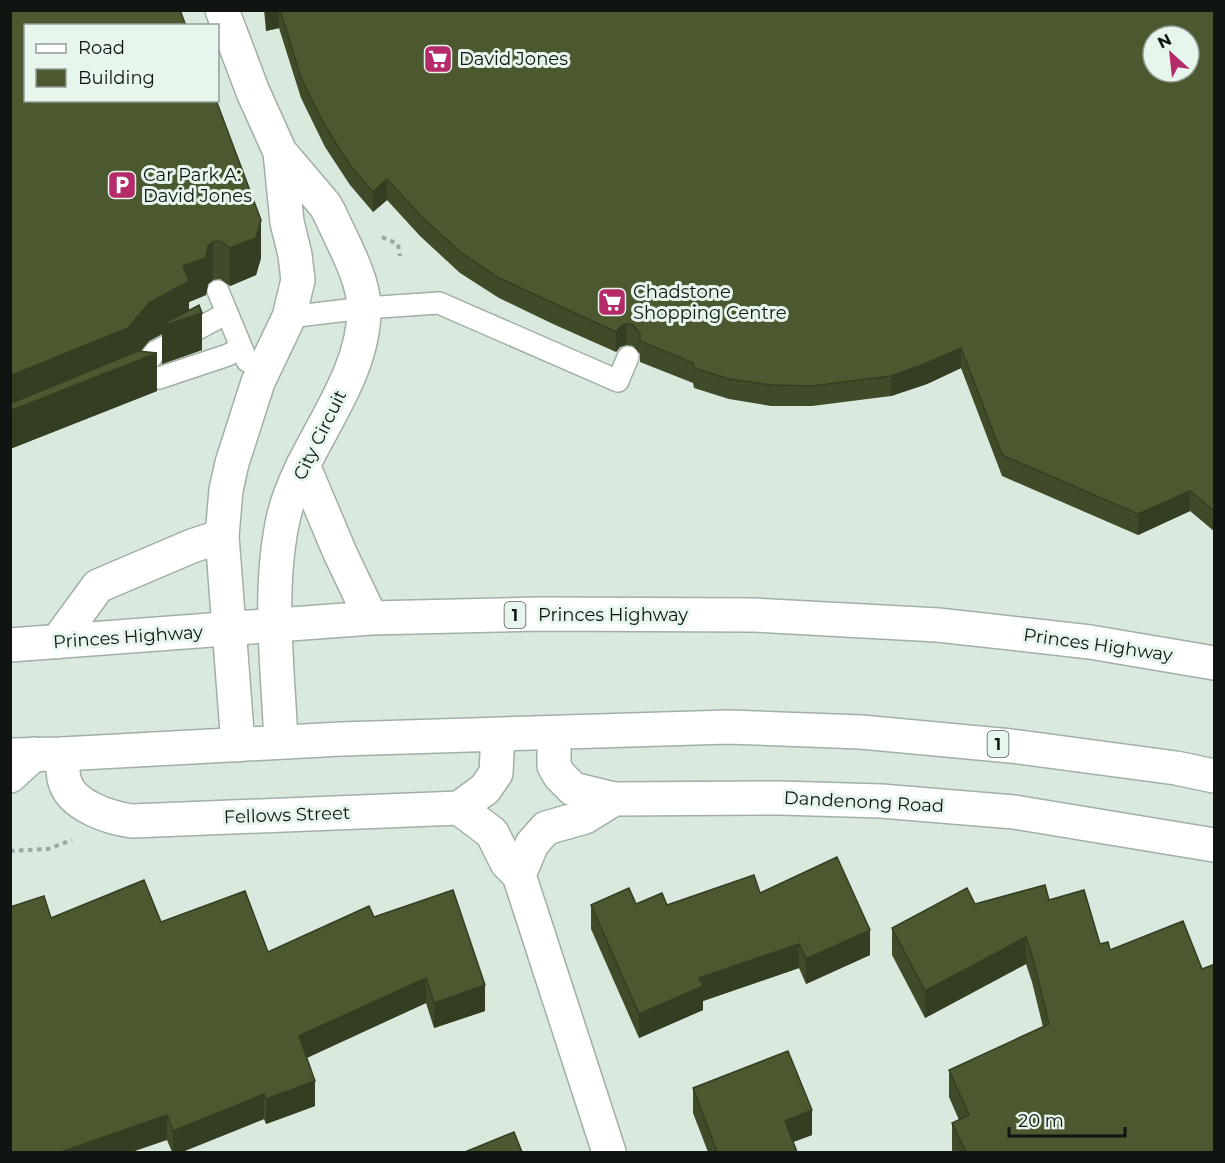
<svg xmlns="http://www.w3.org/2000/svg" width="1225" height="1163" viewBox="0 0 1225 1163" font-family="Montserrat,sans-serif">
	<rect width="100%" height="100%" fill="#dae9de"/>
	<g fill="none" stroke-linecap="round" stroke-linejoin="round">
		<g stroke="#a1afa5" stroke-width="24">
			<path id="lane" d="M218 291 247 361
				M289 317 364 308 439 303 618 381 628 357
				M137 376 155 352 227 313
				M130 379 136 376 159 378 228 355 240 348"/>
		</g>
		<g stroke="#a1afa5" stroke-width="36">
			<path id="street" d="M222 10 253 92 280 152 325 205 330 214C342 241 364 279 364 308 365 382 301 446 284 515 267 588 278 668 281 742
				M554 734V766L560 776 573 789 614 799 780 798 881 801 1014 812 1214 845
				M238 745 222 536 226 490 232 463 258 382 289 317 298 280 295 255 287 222 280 152
				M62 754C63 763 62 774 65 782 72 806 110 818 132 821L459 808 492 833 507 863 519 875 609 1152
				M459 808 485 789 496 773 498 735
				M519 875 532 844 546 828 585 817 614 799"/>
		</g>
		<g stroke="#a1afa5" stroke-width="36">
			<path id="secondary" d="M10 776 34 754"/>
		</g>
		<g stroke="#a1afa5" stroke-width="36">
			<path id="highway" d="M303 465 340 553 371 618
				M57 642 98 586 192 546 222 536
				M10 645 371 618 540 614 754 615 938 625 1090 642 1214 663
				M10 755 62 754 341 739 728 727 861 732 1011 746 1176 768 1214 776"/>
		</g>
		<path stroke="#9ca89f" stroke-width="4" stroke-dasharray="4.5 4.5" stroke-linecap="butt" d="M382 237 398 244 400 256
			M10 851 48 849 72 840"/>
		<use href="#lane" stroke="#fff" stroke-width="21"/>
		<use href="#street" stroke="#fff" stroke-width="33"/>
		<use href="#secondary" stroke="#fff" stroke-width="33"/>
		<use href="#highway" stroke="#fff" stroke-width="33"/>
	</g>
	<path fill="#404c29" d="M10 10 261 258 256 275 230 286 220 279 213 280 208 284 206 295 189 302V310L202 350 162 364V334L149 341 140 352 157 391 10 449Z
		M264 10H1215V532L1190 511 1138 535 1002 476 961 368 927 384 891 396 812 406H771L729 399 694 388 693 383 640 362V354L633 346 626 345 620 347 616 352 553 324 499 298 460 273 420 236 387 200 373 212 350 185 325 147 301 98 279 28 266 31Z
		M760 893 870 955 806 984 799 968 703 1001V1010L639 1038 591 929V905L636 904 667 905Z
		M1049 900 1100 944 1110 950 1215 1152H953L952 1150V1123L959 1120 949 1097V1070L1043 1027 1032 982 1026 964 925 1018 892 955V928L975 904Z
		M374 917 485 1011 434 1028 426 1003 307 1058 315 1106 266 1124 264 1119 182 1152H172L167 1140 51 918 161 922 268 952Z
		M693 1088 812 1135 793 1142 797 1152H708L693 1113Z"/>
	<path fill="#343e22" d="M266 10H279V28L266 31Z
		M387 179V200L373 212V192Z
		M261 220V258L256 275 230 286V248Z
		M213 242V280L208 284 206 295 189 302V317L202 313V350L162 364V334L149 341 129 364 157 353V391L10 449V376L149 303 183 266Z
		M626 324V345L620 347 616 352V332L620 327Z
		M961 348V368L927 384 891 396V376Z
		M1190 491V511L1138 535V514Z
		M870 930V955L806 984V959Z
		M1026 937V964L925 1018V991Z
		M799 944V968L703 1001V1010L639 1038V1014L699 978Z
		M426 978V1003L299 1061V1036Z
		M485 985V1011L434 1028V1003Z
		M315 1081V1106L266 1124V1099Z
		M264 1094V1119L182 1152H173V1131Z
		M812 1110V1135L785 1145V1121Z
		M167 1115V1140L132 1152H61Z"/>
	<path fill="#4b5830" stroke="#343e22" stroke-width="1.5" fill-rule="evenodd" d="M10 10H180L186 26H26V100H216L261 220 256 238 230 248 220 241 213 242 208 246 206 258 183 266 189 281 149 303 128 328 10 376Z
		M280 10H1215V512L1190 491 1138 514 1002 455 961 348 927 363 891 376 812 386 771 385 729 379 694 368 693 363 640 341V334L633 325 626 324 620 327 616 332 553 303 499 278 460 252 420 215 387 179 373 192 350 165 325 126 301 78ZM1153 36H1189V72H1153Z
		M199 305 202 313 162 326 163 324Z
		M138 351 157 353 10 411V402H14Z
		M837 857 870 930 806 959 799 944 699 978 703 986 639 1014 591 905 629 888 636 904 662 893 667 905 754 875 760 893Z
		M144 880 161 922 245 891 268 952 369 906 374 917 453 890 485 985 434 1003 426 978 299 1036 315 1081 266 1099 264 1094 173 1131 167 1115 61 1152H10V907L44 896 51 918Z
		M1045 885 1049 900 1084 890 1100 944 1108 942 1110 950 1183 921 1202 969 1215 964V1152H966L952 1123 969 1115 949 1070 1049 1024 1032 955 1026 937 925 991 892 928 967 888 975 904Z
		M788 1051 812 1110 785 1121 797 1152H717L693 1088Z
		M514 1132 522 1152H465Z"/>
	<defs>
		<g id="supermarket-square" transform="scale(1.5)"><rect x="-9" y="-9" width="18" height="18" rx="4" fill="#b52b6a" stroke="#e7f6ec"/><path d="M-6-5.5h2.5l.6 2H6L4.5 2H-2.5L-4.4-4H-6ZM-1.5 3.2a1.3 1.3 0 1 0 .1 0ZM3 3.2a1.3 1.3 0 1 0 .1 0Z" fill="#fff"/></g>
		<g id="parking-square" transform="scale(1.5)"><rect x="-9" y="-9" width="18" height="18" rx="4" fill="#b52b6a" stroke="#e7f6ec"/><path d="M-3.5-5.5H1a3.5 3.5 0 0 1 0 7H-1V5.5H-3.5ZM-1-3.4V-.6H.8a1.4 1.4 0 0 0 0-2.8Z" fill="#fff"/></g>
	</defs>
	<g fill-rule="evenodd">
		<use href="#supermarket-square" x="438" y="59"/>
		<use href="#parking-square" x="122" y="185"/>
		<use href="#supermarket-square" x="612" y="302"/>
	</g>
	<g text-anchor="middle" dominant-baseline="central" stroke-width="6" stroke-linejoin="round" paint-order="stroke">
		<g fill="#e7f6ec" stroke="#505853" stroke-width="1.5">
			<rect x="504.5" y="602" width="21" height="26" rx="4.5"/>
			<rect x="987.5" y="731" width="21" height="26" rx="4.5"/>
		</g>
		<g font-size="16" font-weight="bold" fill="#101512">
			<text x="515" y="615">1</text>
			<text x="998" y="744">1</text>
		</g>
		<g font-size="18" fill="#101512" stroke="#e7f6ec" text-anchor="start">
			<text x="459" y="59">David Jones</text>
			<text x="143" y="175">Car Park A:<tspan x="143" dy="21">David Jones</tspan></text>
			<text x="633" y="292">Chadstone<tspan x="633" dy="21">Shopping Centre</tspan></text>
		</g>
		<g font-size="18" fill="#101512" stroke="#e7f6ec">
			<text transform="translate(320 435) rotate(-64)">City Circuit</text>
			<text x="613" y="615">Princes Highway</text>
			<text transform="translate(128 637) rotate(-4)">Princes Highway</text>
			<text transform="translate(1098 645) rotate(8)">Princes Highway</text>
			<text transform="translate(864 802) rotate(3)">Dandenong Road</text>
			<text transform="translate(287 815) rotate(-2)">Fellows Street</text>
		</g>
	</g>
	<rect width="1225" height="1163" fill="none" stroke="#101512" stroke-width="24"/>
	<rect x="24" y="24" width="195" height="78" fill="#e7f6ec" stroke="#919c95" stroke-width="1.5"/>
	<rect x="36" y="44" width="30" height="9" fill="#ffffff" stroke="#919c95" stroke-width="1.5"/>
	<text x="78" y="54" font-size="18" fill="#101512">Road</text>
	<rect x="36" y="69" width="30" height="18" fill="#4b5830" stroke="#919c95" stroke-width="1.5"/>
	<text x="78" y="84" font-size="18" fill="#101512">Building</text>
	<g transform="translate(1171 54) rotate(333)"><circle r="28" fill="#e7f6ec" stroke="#919c95" stroke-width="1.5"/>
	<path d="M0-4.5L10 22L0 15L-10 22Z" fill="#b52b6a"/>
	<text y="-9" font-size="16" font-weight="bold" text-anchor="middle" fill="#101512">N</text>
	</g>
	<path d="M1009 1127v9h116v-9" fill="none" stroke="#101512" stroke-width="3"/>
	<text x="1018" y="1127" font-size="18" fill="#101512" stroke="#e7f6ec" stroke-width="4.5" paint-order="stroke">20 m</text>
</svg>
